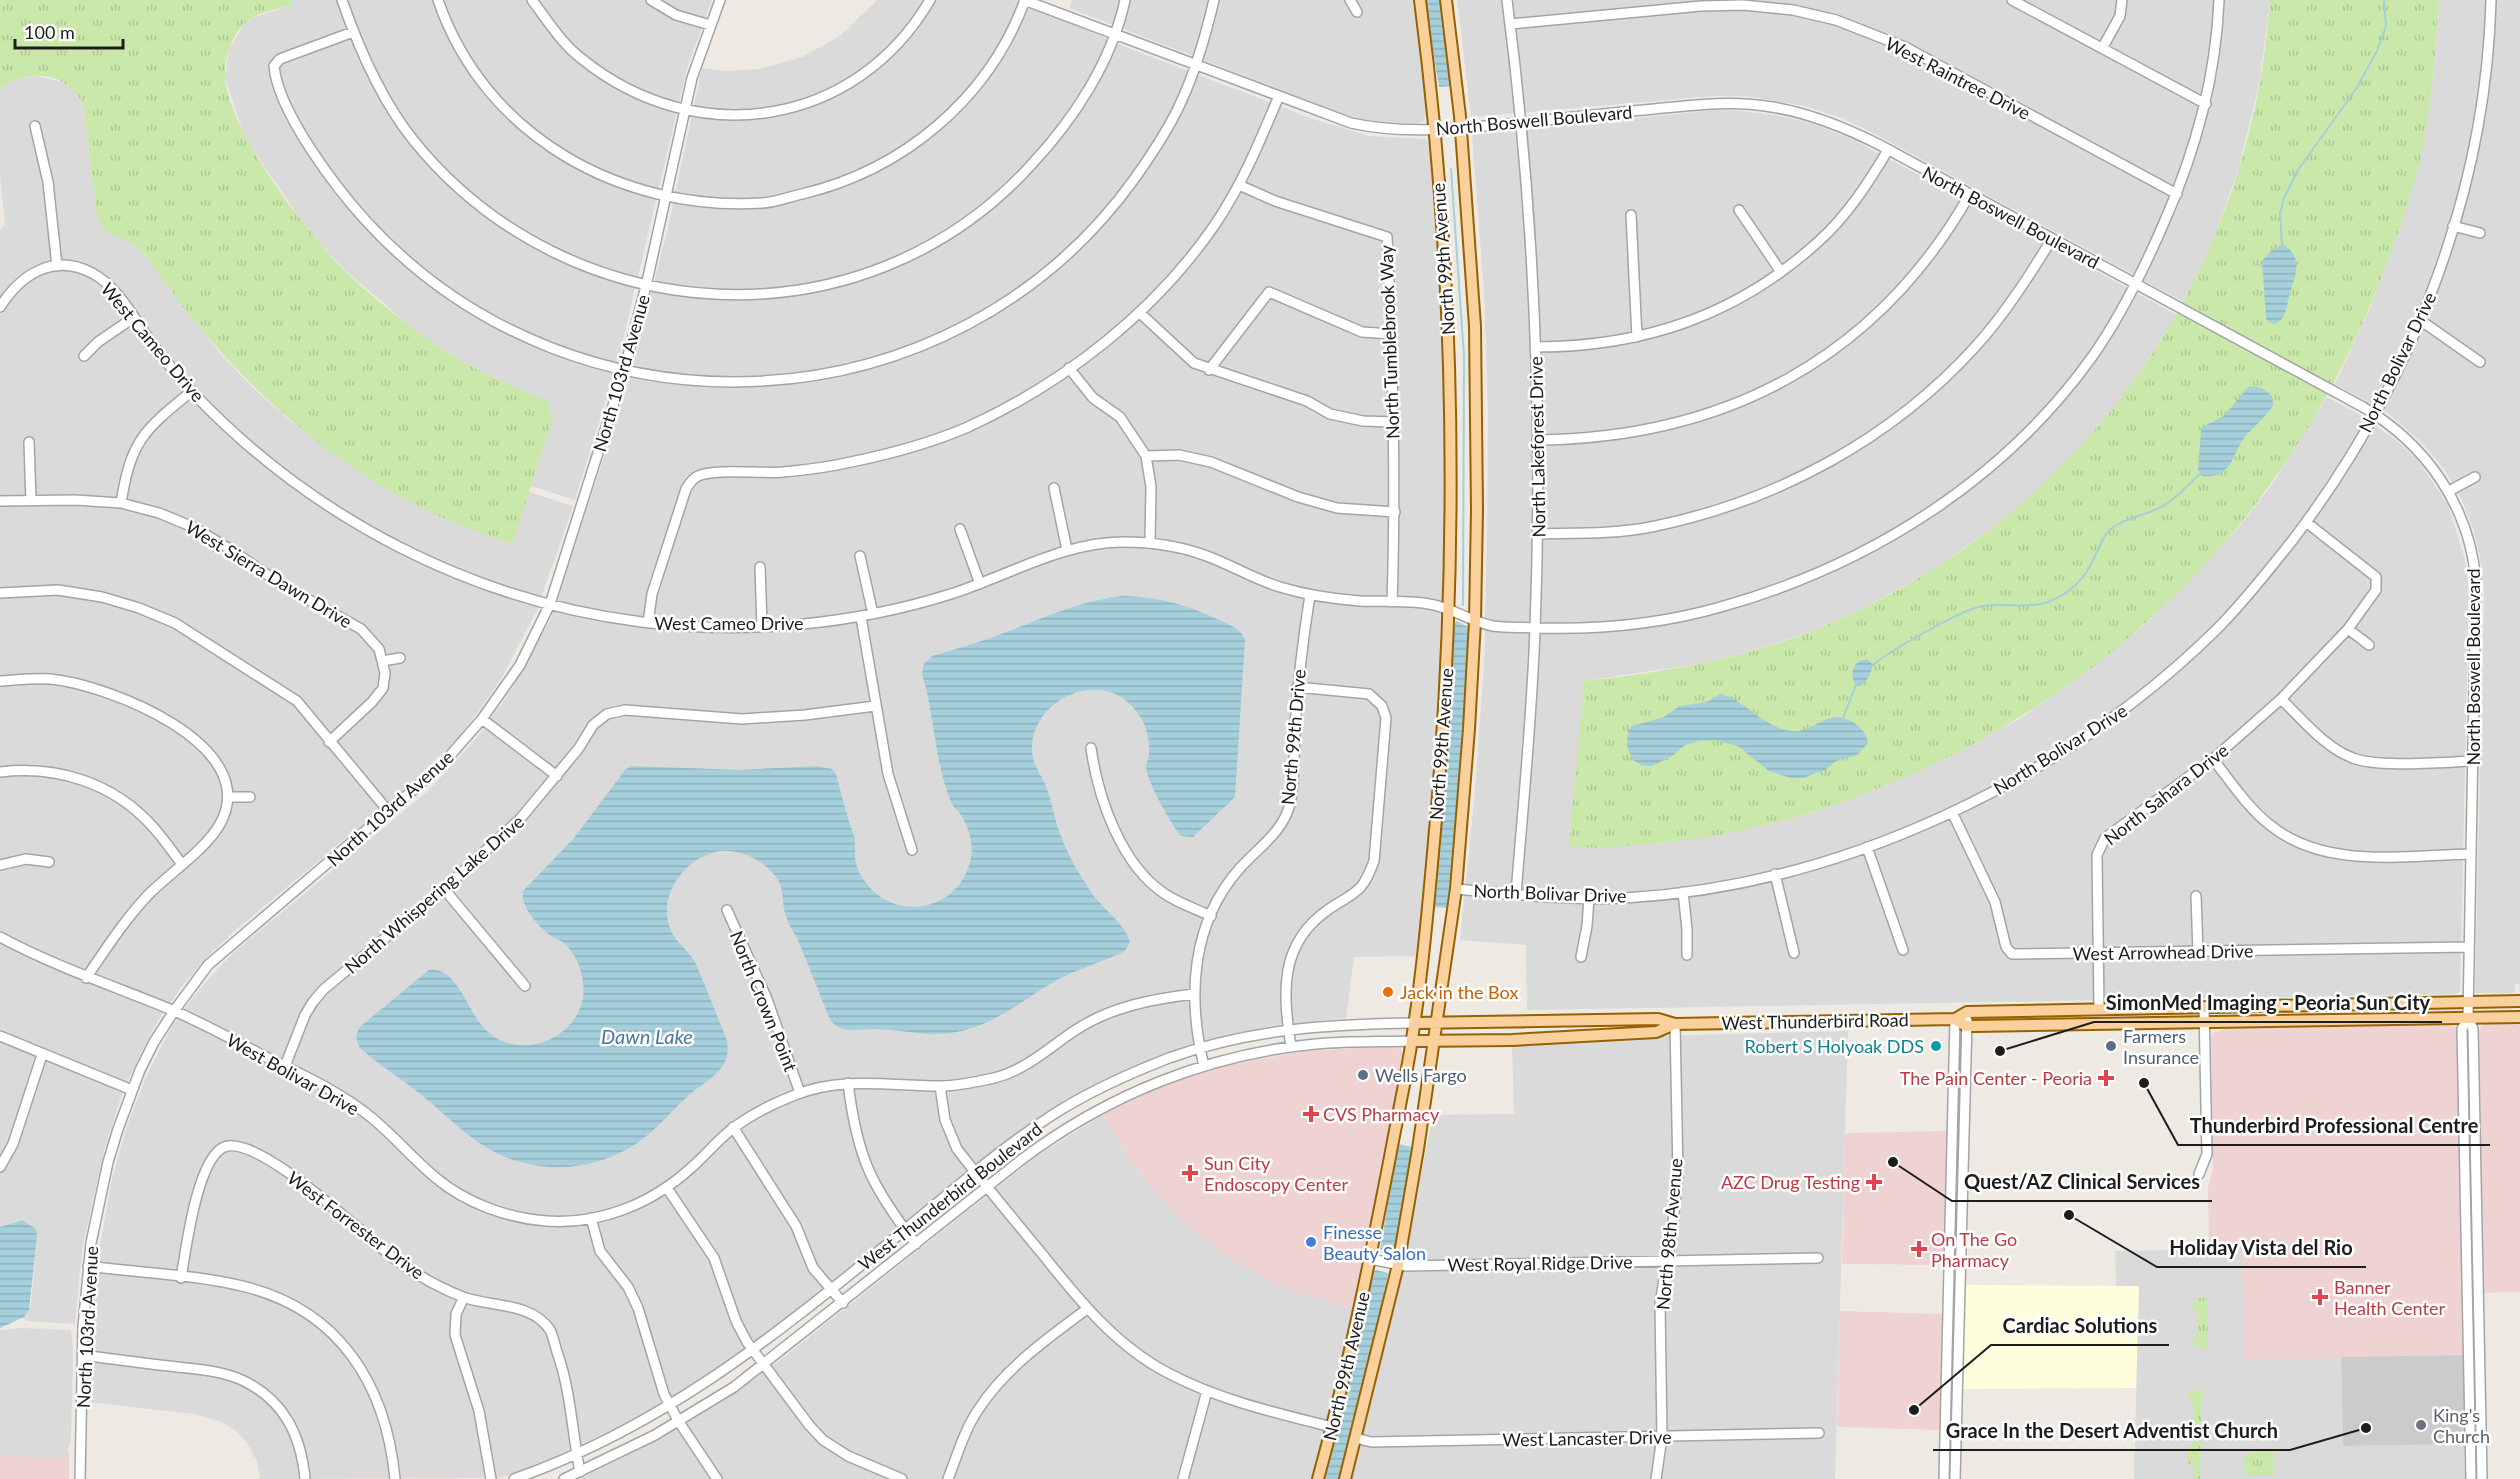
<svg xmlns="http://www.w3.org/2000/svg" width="2520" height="1479" viewBox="0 0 2520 1479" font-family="Lato,sans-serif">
	<defs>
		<pattern id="grass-tufts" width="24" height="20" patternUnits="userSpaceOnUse" patternTransform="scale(1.5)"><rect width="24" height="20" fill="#c9e8aa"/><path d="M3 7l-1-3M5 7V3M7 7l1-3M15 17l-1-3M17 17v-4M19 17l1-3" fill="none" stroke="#acc792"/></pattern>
		<pattern id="water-rules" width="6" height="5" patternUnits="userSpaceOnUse" patternTransform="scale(1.5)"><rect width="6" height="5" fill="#a4cfdb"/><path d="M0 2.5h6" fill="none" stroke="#8db1bc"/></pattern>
	</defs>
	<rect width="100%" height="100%" fill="#eeeae3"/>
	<path fill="#dbdada" d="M292 0H712L688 65 618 361 575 500 531 486 551 422 550 402 510 386 463 362 422 336 346 271 308 230 245 138 225 78 229 49 245 23 252 18 293 5Z
		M877 0H1019L1123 46 1310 118 1369 136 1426 139 1431 147 1443 302 1446 545 1439 720 1429 856 1417 956 1354 957 1346 1018 1275 1025 1212 1039 1122 1072 1061 1104 994 1151 783 1320 721 1366 641 1416 548 1460 501 1478 260 1479 257 1461 247 1443 236 1431 222 1422 193 1414 88 1402 94 1281 112 1179 127 1126 147 1075 173 1024 203 985 233 953 428 791 456 761 478 736 506 698 551 618 628 384 667 232 702 68 725 71 759 69 802 57 840 36Z
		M1072 0H1416L1427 103 1425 119 1422 122 1410 124 1380 123 1352 117 1069 8Z
		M1457 0H2270V3L2259 84 2239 167 2212 244 2184 302 1875 134 1842 118 1805 106 1746 96H1713L1471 117Z
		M2439 0H2520V993L2519 984 2515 983V993H2475L2484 590 2480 557 2473 528 2461 498 2444 469 2422 443 2388 413 2335 384 2370 308 2398 234 2420 160 2433 80Z
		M37 76 66 83 76 91 83 104 97 218 104 230 135 245 148 258 217 350 251 386 288 419 368 477 411 501 456 523 512 544 529 492 573 506 536 612 501 679 478 712 455 741 403 791 239 927 213 951 185 982 159 1019 140 1054 121 1097 105 1147 82 1249 75 1324 26 1321 22 1317 31 1306 37 1236 35 1229 17 1221 0 1227V231L5 223 0 176V89L15 80Z
		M1715 110 1741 111 1776 115 1813 124 1854 140 2177 315 2127 391 2077 452 2038 490 1995 526 1928 573 1860 610 1810 632 1755 650 1705 663 1584 681 1656 844 1737 831 1814 812 1883 787 1954 754 2021 718 2084 674 2146 624 2200 569 2238 528 2269 489 2327 397 2360 415 2396 440 2416 458 2448 505 2465 560 2469 590 2460 991 2457 994 1527 1010 1526 945 1460 940 1474 802 1484 664 1487 543 1488 412 1484 291 1472 135Z
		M1848 1031 1835 1479H1350L1400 1278 1433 1115 1514 1114 1512 1045 1658 1036Z
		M1102 1115 1142 1177 1279 1287 1354 1309 1313 1479H579L658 1440 725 1400 784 1357 1034 1158Z
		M2242 1249 2244 1359 2341 1357 2343 1446 2464 1444 2465 1479H2134L2139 1286H2116L2115 1251Z
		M21 1328 71 1330 73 1349 71 1440 68 1449 70 1458 0 1456V1330Z"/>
	<path fill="#efd3d3" d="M2520 1022V1292L2482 1293 2478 1031 2485 1023Z
		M2451 1023 2458 1030 2464 1355 2244 1360 2242 1249H2209L2208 1187 2213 1169 2211 1037 2213 1033 2228 1028Z
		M1390 1046 1401 1049 1405 1059 1354 1309 1279 1287 1228 1257 1183 1222 1142 1177 1102 1115 1147 1093 1194 1075 1232 1064 1306 1051Z
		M1948 1131 1945 1265 1842 1264 1845 1133Z
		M1840 1311 1944 1314 1941 1430 1837 1427Z
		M0 1456 69 1458V1479H0Z"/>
	<path fill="#fefedc" d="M1964 1285 2139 1286 2136 1388 1962 1389Z"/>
	<path fill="#cbcbcb" d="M2464 1355V1444L2343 1446 2341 1357Z"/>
	<path fill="url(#grass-tufts)" d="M0 0H292L293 5C279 9 258 12 246 22 232 35 224 57 225 75 227 131 306 231 345 271 368 294 396 315 422 335 460 364 506 384 550 402L551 422 513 544C494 538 476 531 457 524 329 470 224 372 148 258L135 245 104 231 97 218 83 104C65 71 30 69 0 89Z
		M2270 0H2439C2435 53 2432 108 2420 160 2411 200 2397 238 2382 276 2285 529 2095 712 1840 803 1771 827 1696 842 1623 846 1605 847 1587 849 1569 846L1584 681C1661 673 1739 660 1812 631 2075 526 2251 283 2270 0Z
		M2205 1297 2207 1299 2208 1345 2205 1351 2198 1346H2192L2193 1339 2197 1335 2198 1313 2193 1309 2195 1299Z
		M2198 1389 2203 1394 2200 1440 2194 1439V1408C2192 1401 2188 1401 2188 1392Z
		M2194 1441H2201L2200 1479H2193V1466L2187 1463V1448H2192Z
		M2251 1449 2275 1452 2273 1476H2249L2247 1470 2243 1469V1457L2249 1455Z"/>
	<path fill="url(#water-rules)" d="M1425 0H1443L1452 86 1439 87Z
		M2284 245C2305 259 2294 277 2289 296 2286 308 2287 318 2275 324L2267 321 2266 317 2262 261 2271 251Z
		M2248 387C2261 385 2275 393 2273 406 2265 418 2253 427 2244 438 2231 456 2232 479 2202 476L2198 470 2201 431 2204 426 2224 416Z
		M1124 596C1159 597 1188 605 1219 620 1229 625 1240 628 1245 639L1235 797 1193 837 1181 836C1170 822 1148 784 1146 767 1146 763 1149 758 1149 754 1150 738 1146 723 1136 711 1104 668 1035 696 1032 746 1031 762 1039 771 1045 784 1052 799 1054 820 1061 836 1068 856 1080 875 1091 892 1102 909 1125 923 1130 942L1125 951C1103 962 1079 968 1057 980 1022 1000 993 1027 951 1033 926 1037 899 1029 873 1029 856 1029 838 1035 829 1017 819 993 810 969 800 945 796 935 789 926 786 916 781 903 785 889 776 877 763 860 741 849 720 851 687 856 659 892 669 925 673 941 688 949 695 962 706 987 716 1013 726 1038 735 1070 706 1079 687 1097 672 1110 660 1126 644 1138 600 1172 538 1177 489 1149 466 1136 446 1115 425 1098 404 1080 380 1066 360 1048 355 1038 355 1033 362 1025L429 970C459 966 468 1016 488 1032 526 1065 590 1032 583 982 581 967 576 956 566 945 560 939 553 938 547 933 536 924 520 905 523 891L574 838 625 770 631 766 739 770 817 766 832 769 836 774C841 795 847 815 854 836 857 846 853 857 857 867 869 897 900 914 931 904 952 898 967 879 971 858 974 844 968 825 960 814 958 810 954 808 952 804 934 763 935 716 922 674L924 664 932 656C956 649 980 642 1004 633 1044 618 1081 600 1124 596Z
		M1456 621 1470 628 1462 776 1448 908 1432 907 1437 866 1453 626Z
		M1867 659 1873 665 1869 677 1862 685 1856 686C1849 674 1852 661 1867 659Z
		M1720 694C1744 699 1763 727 1790 731 1814 735 1828 704 1856 724 1863 730 1866 734 1868 743L1857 755 1836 761 1825 770 1803 778H1790L1769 771 1738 746 1714 740 1699 741 1685 745 1672 756 1652 766H1643L1633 760 1627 746 1628 730 1632 726 1662 718 1680 706 1707 702Z
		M1398 1144 1413 1147 1395 1252 1392 1254 1380 1251Z
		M22 1220 36 1229 37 1236 29 1310 24 1317 0 1328V1227Z
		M1376 1270 1388 1273 1370 1363 1340 1479H1322L1373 1271Z"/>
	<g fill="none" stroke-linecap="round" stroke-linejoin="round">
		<path stroke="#a4cfdb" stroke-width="2" d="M1451 169 1464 356 1463 605
			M2282 245 2280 213 2284 198 2298 170 2356 89 2377 51 2386 26 2384 0
			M1871 667C1887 652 1962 609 1983 606 2009 602 2031 611 2055 599 2074 590 2087 575 2095 556 2099 548 2102 539 2108 532 2121 518 2145 516 2161 507 2176 499 2188 485 2200 474
			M1843 718 1856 685"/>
		<g stroke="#a4a4a4" stroke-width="12">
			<path id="minor" d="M342 0C359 49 381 100 414 141 570 333 864 350 1032 164 1074 119 1112 61 1125 0
				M438 0C485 137 622 212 763 203 776 202 789 197 802 194 903 170 989 99 1025 0
				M532 0C547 20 562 44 582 59 696 151 855 128 930 0
				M651 0 676 15 710 25
				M1024 0 1351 123C1396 133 1441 130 1486 126 1542 121 1598 114 1654 109 1693 105 1732 100 1772 107 1810 113 1844 127 1878 144L2363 407C2427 445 2470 507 2476 582L2468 1017 2473 1029 2482 1479
				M1350 0 1357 12
				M1507 0C1534 208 1543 419 1535 628 1532 717 1523 805 1516 894
				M2012 0 2206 104
				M1510 24 1701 6 1743 5 1793 10 1836 20 1905 47 2177 194
				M353 32 280 59 274 66C278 112 336 188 367 222 578 451 953 432 1135 178 1152 154 1169 129 1181 102 1196 70 1206 34 1214 0
				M2103 47 2120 16 2122 0
				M35 126 48 182 57 266
				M1239 185 1275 201 1387 237C1393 359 1396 481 1392 602
				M1739 210 1781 272
				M1631 215 1637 337
				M2453 226 2480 233
				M0 307C21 274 54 253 92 273 119 287 136 322 154 346 167 364 183 381 198 398 316 520 473 601 642 622 746 635 854 625 954 593 1009 575 1064 542 1123 542 1150 542 1179 546 1204 555 1230 564 1253 579 1280 587 1306 595 1333 599 1360 601 1383 602 1407 600 1429 604 1451 607 1471 622 1493 626 1507 628 1521 627 1535 628 1599 630 1663 624 1724 606 1869 565 2003 481 2092 357 2121 316 2143 271 2163 225 2195 153 2216 79 2219 0
				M1140 313 1194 363 1307 401 1330 414 1363 421 1392 422
				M2420 320 2480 362
				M1535 347C1644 347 1738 315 1819 241 1847 216 1869 182 1888 150
				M84 356 98 342 133 318
				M1069 368 1093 398 1120 417 1146 456 1151 487 1150 543
				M1209 370 1269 292 1362 332 1392 334
				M1537 440C1725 438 1876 359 1970 194
				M29 442 31 501
				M1146 456 1179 455 1211 462 1298 497 1337 508 1395 512
				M1054 488 1067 550
				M2449 491 2475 477
				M0 501 75 500 121 503 159 513 193 527 233 551 282 585 361 629 379 649 385 673 383 688 372 702 329 742
				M121 503C131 440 144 430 192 391
				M960 529 980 584
				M1538 534C1575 533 1615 534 1651 527 1775 502 1891 440 1976 346 2005 314 2029 276 2052 239
				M860 556 873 614
				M760 567 762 626
				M0 593 58 590 102 597 139 608 175 623 297 701 389 812
				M861 617 888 774 912 850
				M648 623 652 594 686 489C689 484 693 478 698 476 716 468 761 474 783 472 806 470 829 467 851 462 890 454 931 443 968 427 1064 383 1154 313 1214 226 1242 185 1260 141 1279 96
				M2348 629 2369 645
				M382 661 400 658
				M0 681C16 680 34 678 50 679 107 684 264 745 220 824 206 849 170 873 149 894 125 919 106 949 86 978
				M2281 699C2302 719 2325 748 2353 758 2377 768 2444 762 2473 761
				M482 719 557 776
				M1091 748C1098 798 1121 865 1165 894 1178 903 1196 909 1211 916
				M2213 759C2230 781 2248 808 2270 825 2325 870 2405 855 2471 854
				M0 772C57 765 114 783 153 827 163 838 172 851 181 863
				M228 797H250
				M1952 812 1995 902 2006 947 2012 954 2469 947
				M1867 847 1903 950
				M0 865 26 859 49 862
				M1775 874 1794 953
				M444 889 525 986
				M1456 889C1512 894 1569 901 1625 898 1841 886 2064 780 2217 629 2244 602 2268 571 2292 541 2410 387 2486 195 2491 0
				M1683 892 1687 929V955
				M2196 896 2198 952
				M727 910 767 999 800 1093
				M0 937C56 967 114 986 172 1010 205 1024 237 1042 268 1058 303 1075 342 1093 372 1118 395 1137 413 1159 436 1178 466 1203 507 1218 546 1221 601 1225 653 1203 692 1167 707 1154 720 1137 736 1126 754 1113 774 1103 795 1095 843 1076 891 1086 941 1086 958 1086 976 1082 994 1078 1024 1071 1049 1048 1074 1031 1110 1007 1152 999 1194 994
				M1581 957 1587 926 1589 898
				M2099 1009 2097 855 2105 838 2213 759 2281 699 2348 629 2376 590V577L2306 522
				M2468 1017 2462 1029 2471 1479
				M0 1036 132 1090
				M1291 1047C1283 993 1278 944 1329 909 1356 891 1362 894 1374 861L1386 718 1382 706 1369 694 1297 687
				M285 1066 305 1015 313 1002 323 990 444 889 520 819 579 748 593 725 607 714 625 710 742 719 805 715 875 706
				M1204 1066C1187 997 1191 923 1240 868 1258 848 1283 832 1290 804 1295 785 1294 747 1295 726 1298 682 1303 639 1310 595
				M848 1083C857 1157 871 1186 916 1244
				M940 1086 945 1120 957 1149C985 1185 1014 1220 1043 1255 1079 1300 1116 1346 1168 1373 1219 1400 1276 1413 1332 1427
				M733 1127 796 1226 813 1268 843 1303
				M0 1167 13 1144 42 1055
				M2199 1174 2207 1154 2204 1007
				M667 1188 714 1258 736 1321 747 1342 809 1425 823 1440 848 1456 902 1479
				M591 1218 600 1251 628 1287 638 1308 664 1394 679 1422 717 1479
				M1370 1259 1406 1266 1818 1258
				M88 1266C139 1273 192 1274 242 1286 339 1309 386 1384 395 1479
				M181 1278C186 1249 197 1159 224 1147 258 1133 366 1237 395 1259 415 1274 440 1288 463 1297 490 1307 532 1302 550 1330 553 1336 555 1345 557 1352 571 1391 572 1432 580 1472
				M464 1297 456 1314 455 1335 479 1411 491 1479
				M83 1355C112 1359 141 1363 169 1366 193 1369 220 1370 242 1380 284 1400 301 1435 305 1479
				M1356 1438 1371 1442 1819 1433
				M80 1479 83 1327 91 1243 108 1162 118 1129 140 1070 154 1042 174 1011 208 965 440 767 482 719 520 665 550 604 624 371 646 286 692 78 720 0
				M514 1479C659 1428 768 1341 885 1246 943 1199 999 1148 1062 1109 1095 1089 1133 1072 1169 1058 1249 1029 1330 1024 1414 1023
				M564 1479 655 1435 734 1387 1021 1160C1107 1095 1208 1054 1316 1044 1348 1041 1380 1042 1412 1041
				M948 1479C957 1456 964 1431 978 1410 1005 1368 1048 1338 1087 1309
				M1183 1479 1207 1391
				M1656 1479 1662 1437 1660 1304 1673 1223 1678 1174 1675 1024
				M1944 1479 1955 1019
				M1955 1479 1967 1020"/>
		</g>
		<g stroke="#946203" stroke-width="14">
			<path id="major" d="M1955 1019 1966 1026H1974L2520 1017
				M1414 1023 1658 1019 1675 1024 1955 1019 1967 1012 2520 1001
				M1412 1041 1512 1040 1656 1032 1675 1024
				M1318 1479C1347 1373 1369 1265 1390 1157 1397 1118 1406 1079 1412 1039 1424 963 1430 885 1437 808 1459 539 1455 268 1420 0
				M1345 1479 1398 1265 1418 1149 1456 889 1469 729 1475 621 1477 510 1475 326 1460 116 1446 0"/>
		</g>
		<use href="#minor" stroke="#fff" stroke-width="9"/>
		<use href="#major" stroke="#fad19d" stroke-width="10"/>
	</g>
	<circle fill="#e8710a" stroke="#fff" stroke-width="2" cx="1388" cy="992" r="6"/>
	<circle fill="#0f9aa8" stroke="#fff" stroke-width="2" cx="1936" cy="1046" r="6"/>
	<g fill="#5c6f8a" stroke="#fff" stroke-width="2">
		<circle cx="2111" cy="1046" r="6"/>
		<circle cx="1363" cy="1075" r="6"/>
	</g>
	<g fill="#e0444e" stroke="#fff" stroke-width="2">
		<path d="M2103 1069h6v6h6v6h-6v6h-6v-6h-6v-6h6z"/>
		<path d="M1308 1105h6v6h6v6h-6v6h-6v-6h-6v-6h6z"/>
		<path d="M1187 1164h6v6h6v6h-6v6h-6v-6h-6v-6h6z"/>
		<path d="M1871 1173h6v6h6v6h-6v6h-6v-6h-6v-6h6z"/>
		<path d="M1916 1240h6v6h6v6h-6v6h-6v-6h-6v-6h6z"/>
		<path d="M2317 1288h6v6h6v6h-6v6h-6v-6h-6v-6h6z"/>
	</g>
	<circle fill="#3f7fe0" stroke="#fff" stroke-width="2" cx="1311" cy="1242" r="6"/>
	<circle fill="#6b7280" stroke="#fff" stroke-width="2" cx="2421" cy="1425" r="6"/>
	<g text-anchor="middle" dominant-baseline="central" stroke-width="5" stroke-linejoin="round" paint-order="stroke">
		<g font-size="18" fill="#1d1d1d" stroke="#fff">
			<text transform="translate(1958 78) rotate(27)">West Raintree Drive</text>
			<text transform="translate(1534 120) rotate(-5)">North Boswell Boulevard</text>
			<text transform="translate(2011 217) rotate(28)">North Boswell Boulevard</text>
			<text transform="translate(1443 259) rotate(-94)">North 99th Avenue</text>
			<text transform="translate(153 342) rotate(50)">West Cameo Drive</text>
			<text transform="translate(1389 342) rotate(-92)">North Tumblebrook Way</text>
			<text transform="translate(2397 362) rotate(-64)">North Bolivar Drive</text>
			<text transform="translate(621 373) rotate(-74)">North 103rd Avenue</text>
			<text transform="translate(1537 447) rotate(-91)">North Lakeforest Drive</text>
			<text transform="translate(269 574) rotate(31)">West Sierra Dawn Drive</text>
			<text x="729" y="623">West Cameo Drive</text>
			<text transform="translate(2473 667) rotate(-90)">North Boswell Boulevard</text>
			<text transform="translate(1293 737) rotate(-85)">North 99th Drive</text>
			<text transform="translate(1441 744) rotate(-86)">North 99th Avenue</text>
			<text transform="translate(2060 749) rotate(-32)">North Bolivar Drive</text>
			<text transform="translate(2166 794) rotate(-38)">North Sahara Drive</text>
			<text transform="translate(390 808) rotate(-42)">North 103rd Avenue</text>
			<text transform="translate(1550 893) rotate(2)">North Bolivar Drive</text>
			<text transform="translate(434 894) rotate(-41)">North Whispering Lake Drive</text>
			<text transform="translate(2163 952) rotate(-1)">West Arrowhead Drive</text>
			<text transform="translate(764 1001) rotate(68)">North Crown Point</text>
			<text transform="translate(1815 1021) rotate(-1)">West Thunderbird Road</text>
			<text transform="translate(293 1074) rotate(29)">West Bolivar Drive</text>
			<text transform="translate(950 1196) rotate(-38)">West Thunderbird Boulevard</text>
			<text transform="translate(356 1225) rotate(37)">West Forrester Drive</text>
			<text transform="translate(1669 1234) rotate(-85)">North 98th Avenue</text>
			<text transform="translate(1540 1263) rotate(-1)">West Royal Ridge Drive</text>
			<text transform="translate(87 1327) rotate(-87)">North 103rd Avenue</text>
			<text transform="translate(1346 1366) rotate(-77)">North 99th Avenue</text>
			<text transform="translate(1587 1438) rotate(-1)">West Lancaster Drive</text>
		</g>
		<g font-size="18" fill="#c56008" stroke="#fff" text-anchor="start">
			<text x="1400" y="992">Jack in the Box</text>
		</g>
		<g font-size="18" fill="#4e5e75" stroke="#fff" text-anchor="start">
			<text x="2123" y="1036">Farmers<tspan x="2123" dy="21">Insurance</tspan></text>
			<text x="1375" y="1075">Wells Fargo</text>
		</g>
		<g font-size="18" fill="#0d838f" stroke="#fff" text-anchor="end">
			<text x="1924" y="1046">Robert S Holyoak DDS</text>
		</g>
		<g font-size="18" fill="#be3a42" stroke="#fff" text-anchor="start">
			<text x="2092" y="1078" text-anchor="end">The Pain Center - Peoria</text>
			<text x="1323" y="1114">CVS Pharmacy</text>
			<text x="1204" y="1163">Sun City<tspan x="1204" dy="21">Endoscopy Center</tspan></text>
			<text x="1860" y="1182" text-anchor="end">AZC Drug Testing</text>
			<text x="1931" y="1239">On The Go<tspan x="1931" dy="21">Pharmacy</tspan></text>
			<text x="2334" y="1287">Banner<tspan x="2334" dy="21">Health Center</tspan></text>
		</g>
		<g font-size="18" fill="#366cbe" stroke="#fff" text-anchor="start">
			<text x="1323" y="1232">Finesse<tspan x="1323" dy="21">Beauty Salon</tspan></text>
		</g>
		<g font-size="18" fill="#5b616d" stroke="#fff" text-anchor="start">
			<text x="2433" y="1415">King's<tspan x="2433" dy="21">Church</tspan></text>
		</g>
		<g font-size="20" font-style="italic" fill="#4977a3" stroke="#fff">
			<text x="647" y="1036">Dawn Lake</text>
		</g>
	</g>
	<path fill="none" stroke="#1d1d1d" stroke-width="2" d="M2000 1051L2094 1022H2442M2144 1083L2178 1145H2490M1893 1162L1952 1201H2212M2069 1215L2157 1267H2366M1914 1410L1991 1345H2169M2366 1428L2290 1450H1933"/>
	<g fill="#1d1d1d" stroke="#fff" stroke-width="2">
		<circle cx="2000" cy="1051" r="6"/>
		<circle cx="2144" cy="1083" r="6"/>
		<circle cx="1893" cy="1162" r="6"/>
		<circle cx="2069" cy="1215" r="6"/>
		<circle cx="1914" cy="1410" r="6"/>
		<circle cx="2366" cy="1428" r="6"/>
	</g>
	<g font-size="20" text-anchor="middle" font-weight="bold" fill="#1d1d1d" stroke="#fff" stroke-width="5" stroke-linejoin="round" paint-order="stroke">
		<text x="2268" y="1010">SimonMed Imaging - Peoria Sun City</text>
		<text x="2334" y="1133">Thunderbird Professional Centre</text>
		<text x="2082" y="1189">Quest/AZ Clinical Services</text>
		<text x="2261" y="1255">Holiday Vista del Rio</text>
		<text x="2080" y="1333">Cardiac Solutions</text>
		<text x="2112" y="1438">Grace In the Desert Adventist Church</text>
	</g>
	<path d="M15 39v9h108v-9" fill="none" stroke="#1d1d1d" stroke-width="3"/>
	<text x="24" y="39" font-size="18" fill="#1d1d1d" stroke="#ffffff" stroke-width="4.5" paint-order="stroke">100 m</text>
</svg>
